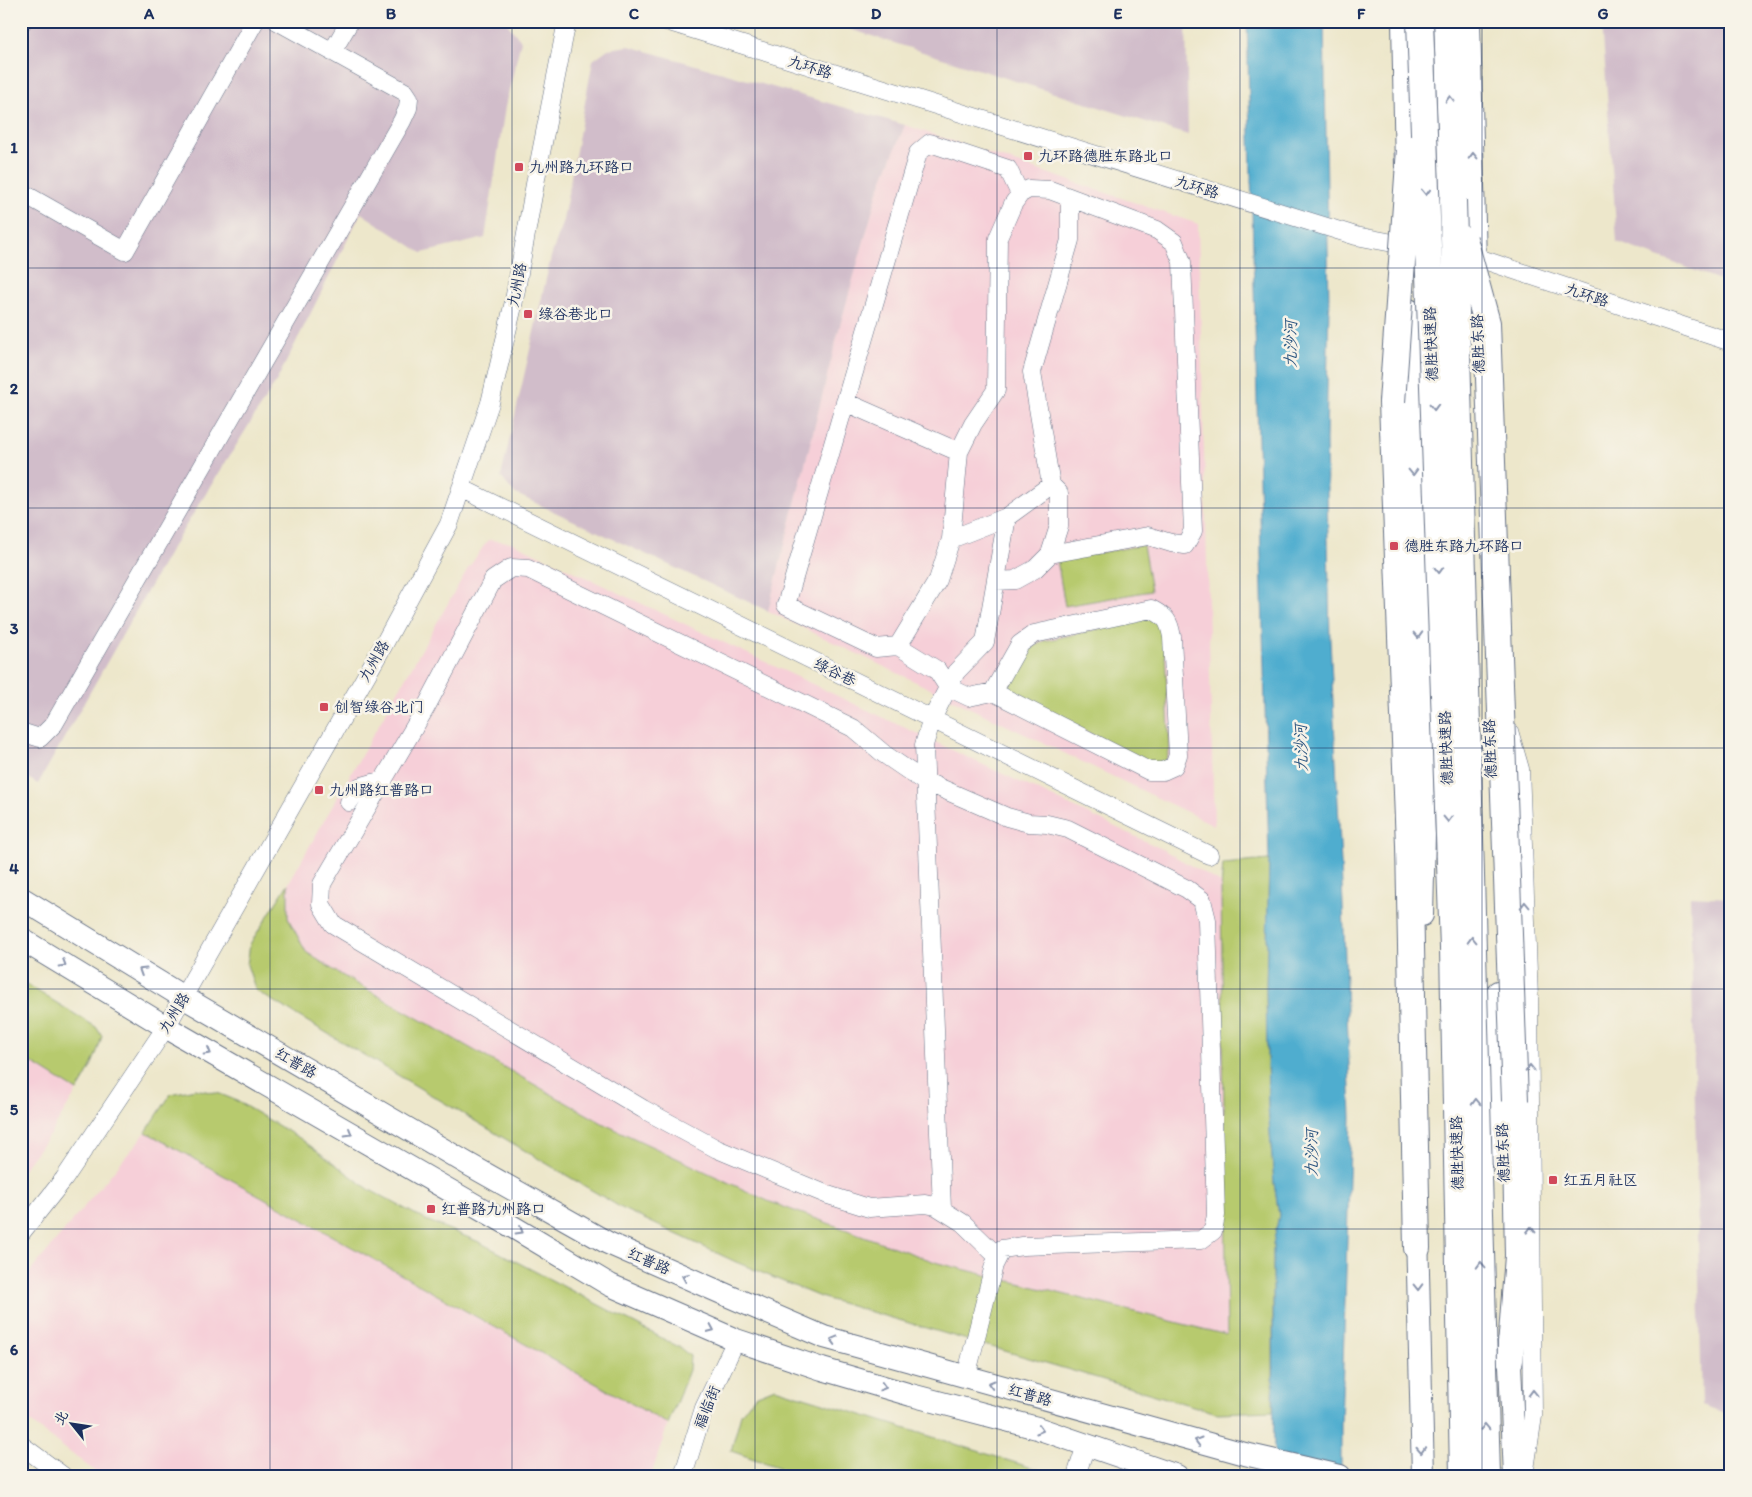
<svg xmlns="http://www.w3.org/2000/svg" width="1752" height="1497" viewBox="0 0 1752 1497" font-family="Itim,'LXGW WenKai TC',sans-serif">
	<rect width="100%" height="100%" fill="#f7f3e8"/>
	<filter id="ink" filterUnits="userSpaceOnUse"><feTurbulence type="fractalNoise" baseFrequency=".02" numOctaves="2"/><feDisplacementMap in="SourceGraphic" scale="10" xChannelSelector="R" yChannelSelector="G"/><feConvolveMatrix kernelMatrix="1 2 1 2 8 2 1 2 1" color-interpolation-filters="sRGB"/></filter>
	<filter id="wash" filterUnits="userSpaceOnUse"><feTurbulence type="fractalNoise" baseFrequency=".0096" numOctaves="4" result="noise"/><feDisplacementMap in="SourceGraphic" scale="20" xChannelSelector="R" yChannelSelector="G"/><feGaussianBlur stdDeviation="1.12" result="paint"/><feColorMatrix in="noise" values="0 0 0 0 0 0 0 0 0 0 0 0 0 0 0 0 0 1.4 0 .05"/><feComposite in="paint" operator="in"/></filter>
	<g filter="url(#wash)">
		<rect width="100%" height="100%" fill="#ede7cb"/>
		<path fill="#f6cfd8" d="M905 125 1198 224 1214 825 768 611 839 329 878 191Z
			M488 540 511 542 1162 849 1221 883 1227 1335 938 1263 770 1202 604 1124 338 973 305 952 288 918V884L467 570Z
			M21 1056 77 1091 51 1133 21 1172Z
			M146 1132 668 1424 651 1476H101L21 1415V1283Z"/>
		<path fill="#d1bdca" d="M21 21H505L521 41 505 107 485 238 422 253 361 213 277 380 170 551 38 784 21 774Z
			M824 21H1186L1188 135Z
			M1602 21H1731V284L1617 242Z
			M629 46 905 125 878 191 839 329 768 611 514 493 501 477 551 257 563 220 593 60 608 49Z
			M1690 896 1731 898V1415L1702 1405Z"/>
		<path fill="#b7ca6e" stroke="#697c66" d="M1143 545 1151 591 1065 606 1057 560Z
			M1148 618 1157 623 1164 633 1170 749 1167 758 1161 766 1153 765 1014 696 1008 688 1031 648 1044 641Z
			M1269 860 1266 990 1268 1107 1274 1183 1279 1215 1273 1245V1411L1217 1413 820 1297 736 1262 625 1210 256 991 247 965 250 944 288 884V918L306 952 338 973 604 1124 770 1202 938 1263 1227 1335 1221 890 1223 864Z
			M21 981 96 1027 102 1036C96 1057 89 1073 77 1091L21 1056Z
			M195 1089 220 1094 235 1100 301 1139 370 1190 426 1220 479 1242 679 1347 690 1356 689 1370 668 1424 146 1132 171 1094Z
			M775 1388 1058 1476H804L731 1451 741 1414 755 1396Z"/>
		<path fill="#50adcf" stroke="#366e96" d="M1247 21H1324L1329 305 1326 440 1330 640 1343 905 1351 1117 1341 1425V1476H1274L1273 1245 1279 1215 1274 1183 1268 1107 1266 990 1269 860Z"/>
	</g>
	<g filter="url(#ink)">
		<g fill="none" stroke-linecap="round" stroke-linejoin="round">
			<g stroke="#646f84" stroke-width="19">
				<path id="minor" d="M666 21 1356 236 1414 247
					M21 23 23 21
					M332 52 350 21
					M21 192 125 251 255 21
					M1464 256 1475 257 1731 342
					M845 402 959 452
					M461 488 1209 855
					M951 539 1007 517 1051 485
					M996 581 1015 580 1035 569 1050 554 1059 526V493L1051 485 1032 372 1070 240V198
					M898 646 938 580 951 539 959 452 973 424 996 390 998 238 1013 204 1020 194 1029 189 1050 190 1157 230 1174 242 1182 262 1193 531 1185 545 1171 543 1148 536 1050 554
					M993 692 1149 771H1163L1174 766 1178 755 1172 637C1169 620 1166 617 1151 609L1034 634 1020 644 993 692 969 697 948 687 937 670 898 646 876 648 786 605 918 153 930 143 1008 169 1020 194
					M1509 731 1520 769 1529 998 1533 1416 1524 1476
					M21 732 40 738 54 724 402 121 408 108 409 98 405 92 277 21
					M349 802 359 787 384 780
					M942 1209 924 745 932 719 956 672 985 642 1007 517
					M21 1233 64 1179 166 1027 383 646 449 524 490 403 513 306 537 173 567 21
					M966 1377 994 1265 1002 1249 1023 1246 1201 1240 1213 1231 1216 1215 1207 920 1202 900 1187 889 1068 829 1047 824 1029 823 1007 817 922 780 884 754 853 728 528 569 511 568 493 580 425 709 322 884 321 904 333 924 643 1109 717 1149 828 1195 869 1208 925 1204 936 1206 963 1223 998 1257
					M21 1445 63 1476
					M683 1476 704 1408 736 1340
					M1076 1476 1086 1445"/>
			</g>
			<g stroke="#646f84" stroke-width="24">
				<path id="major" d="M1403 21 1406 168
					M1469 21 1475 263
					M1409 310 1424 834 1422 915
					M21 898 183 997 468 1164 608 1243 731 1297 824 1337 1245 1454 1340 1476
					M21 939 166 1027 513 1227 610 1285 736 1340 822 1369 911 1395 1037 1428 1177 1476
					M1498 992 1503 1162
					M1417 1232 1423 1476
					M1509 1342 1515 1476"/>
			</g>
			<g stroke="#646f84" stroke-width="28">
				<path id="highway" d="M1447 21 1453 200
					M1392 402 1409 845 1417 1248
					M1510 1360 1518 1256 1515 1101"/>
			</g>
			<use href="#minor" stroke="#fff" stroke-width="18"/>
			<use href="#major" stroke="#fff" stroke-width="22"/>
			<use href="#highway" stroke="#fff" stroke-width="26"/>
			<g stroke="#646f84" stroke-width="28" stroke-linecap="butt">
				<path id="highway-bridge" d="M1420 21 1453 948 1463 1476
					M1453 200 1487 1476
					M1464 239 1487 323 1515 1101
					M1392 402 1410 149"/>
			</g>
			<use href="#highway-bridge" stroke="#fff" stroke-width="26"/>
		</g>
		<defs><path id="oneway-chevron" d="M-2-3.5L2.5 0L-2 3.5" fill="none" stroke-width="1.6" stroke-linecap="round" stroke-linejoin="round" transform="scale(1.25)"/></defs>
		<g stroke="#8d97ae">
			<use href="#oneway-chevron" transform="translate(1450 99) rotate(-92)"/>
			<use href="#oneway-chevron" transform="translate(1473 156) rotate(-91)"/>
			<use href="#oneway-chevron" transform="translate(1426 192) rotate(88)"/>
			<use href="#oneway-chevron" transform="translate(1434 407) rotate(88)"/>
			<use href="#oneway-chevron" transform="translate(1413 472) rotate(88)"/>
			<use href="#oneway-chevron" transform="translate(1439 570) rotate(88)"/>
			<use href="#oneway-chevron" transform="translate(1418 635) rotate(88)"/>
			<use href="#oneway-chevron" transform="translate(1448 819) rotate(88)"/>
			<use href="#oneway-chevron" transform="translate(1525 905) rotate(-92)"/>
			<use href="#oneway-chevron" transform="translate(1472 940) rotate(-92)"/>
			<use href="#oneway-chevron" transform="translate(63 964) rotate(31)"/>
			<use href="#oneway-chevron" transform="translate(142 971) rotate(-148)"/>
			<use href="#oneway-chevron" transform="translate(208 1052) rotate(30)"/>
			<use href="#oneway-chevron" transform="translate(1530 1068) rotate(-91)"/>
			<use href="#oneway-chevron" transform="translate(1476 1102) rotate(-92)"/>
			<use href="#oneway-chevron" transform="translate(349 1133) rotate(30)"/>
			<use href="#oneway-chevron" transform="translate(1531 1230) rotate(-91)"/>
			<use href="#oneway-chevron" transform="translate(520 1231) rotate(31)"/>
			<use href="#oneway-chevron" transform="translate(1481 1265) rotate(-92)"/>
			<use href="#oneway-chevron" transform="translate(685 1277) rotate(-156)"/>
			<use href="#oneway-chevron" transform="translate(1418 1287) rotate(89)"/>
			<use href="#oneway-chevron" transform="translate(711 1329) rotate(24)"/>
			<use href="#oneway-chevron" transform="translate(834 1340) rotate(-165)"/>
			<use href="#oneway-chevron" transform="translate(991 1384) rotate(-164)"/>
			<use href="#oneway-chevron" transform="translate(883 1387) rotate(16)"/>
			<use href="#oneway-chevron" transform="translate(1533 1393) rotate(-91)"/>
			<use href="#oneway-chevron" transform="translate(1485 1427) rotate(-92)"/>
			<use href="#oneway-chevron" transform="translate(1040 1430) rotate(17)"/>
			<use href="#oneway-chevron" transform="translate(1198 1441) rotate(-164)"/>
			<use href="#oneway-chevron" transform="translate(1421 1450) rotate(87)"/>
		</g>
	</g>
	<path fill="none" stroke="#1b2f5e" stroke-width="1" stroke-opacity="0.55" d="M270 21V1476M512 21V1476M755 21V1476M997 21V1476M1240 21V1476M1482 21V1476M21 268H1731M21 508H1731M21 748H1731M21 989H1731M21 1229H1731"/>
	<g fill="#d1495b" stroke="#f7f3e8" stroke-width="2">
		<rect x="1023" y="151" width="10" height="10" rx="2.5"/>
		<rect x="514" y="162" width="10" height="10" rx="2.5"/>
		<rect x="523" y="309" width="10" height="10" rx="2.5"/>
		<rect x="1389" y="541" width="10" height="10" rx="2.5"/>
		<rect x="319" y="702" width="10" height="10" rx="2.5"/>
		<rect x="314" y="785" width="10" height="10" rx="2.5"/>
		<rect x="1548" y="1175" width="10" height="10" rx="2.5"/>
		<rect x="426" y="1204" width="10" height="10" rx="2.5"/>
	</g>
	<g text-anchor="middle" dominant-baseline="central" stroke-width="5" stroke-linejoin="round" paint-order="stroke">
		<g font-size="15" fill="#1b2f5e" stroke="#f7f3e8">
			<text transform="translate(810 67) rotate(17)">九环路</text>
			<text transform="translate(1197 187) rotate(17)">九环路</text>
			<text transform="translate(517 285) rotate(-79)">九州路</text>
			<text transform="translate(1587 295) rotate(18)">九环路</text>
			<text transform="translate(1431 344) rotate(-92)">德胜快速路</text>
			<text transform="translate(1478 344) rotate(-92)">德胜东路</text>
			<text transform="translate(374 661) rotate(-60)">九州路</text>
			<text transform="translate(835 672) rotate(26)">绿谷巷</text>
			<text transform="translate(1446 748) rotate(-92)">德胜快速路</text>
			<text transform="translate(1490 749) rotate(-92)">德胜东路</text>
			<text transform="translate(174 1013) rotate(-59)">九州路</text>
			<text transform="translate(296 1063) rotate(30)">红普路</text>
			<text transform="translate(1457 1153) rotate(-91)">德胜快速路</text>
			<text transform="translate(1503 1153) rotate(-92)">德胜东路</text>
			<text transform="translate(649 1261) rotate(24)">红普路</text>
			<text transform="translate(1030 1395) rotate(16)">红普路</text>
			<text transform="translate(707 1407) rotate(-68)">福临街</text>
		</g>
		<g font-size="15" fill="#1b2f5e" stroke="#f7f3e8" text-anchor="start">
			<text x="1038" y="156">九环路德胜东路北口</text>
			<text x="529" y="167">九州路九环路口</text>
			<text x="538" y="314">绿谷巷北口</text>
			<text x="1404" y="546">德胜东路九环路口</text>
			<text x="334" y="707">创智绿谷北门</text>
			<text x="329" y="790">九州路红普路口</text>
			<text x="1563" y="1180">红五月社区</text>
			<text x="441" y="1209">红普路九州路口</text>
		</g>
		<g font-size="16" font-style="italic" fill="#2b5580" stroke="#f7f3e8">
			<text transform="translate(1290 344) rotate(-90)">九沙河</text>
			<text transform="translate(1301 748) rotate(-92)">九沙河</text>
			<text transform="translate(1311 1153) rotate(-90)">九沙河</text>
		</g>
	</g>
	<rect width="1752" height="1497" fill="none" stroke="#f7f3e8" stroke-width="55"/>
	<g transform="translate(72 1424) rotate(300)" stroke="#f7f3e8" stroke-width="4" paint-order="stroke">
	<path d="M0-4L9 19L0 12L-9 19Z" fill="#1b2f5e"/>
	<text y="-8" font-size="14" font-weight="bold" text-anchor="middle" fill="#1b2f5e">北</text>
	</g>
	<rect x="28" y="28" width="1696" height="1442" fill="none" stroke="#1b2f5e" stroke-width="2"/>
	<g font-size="16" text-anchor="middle" font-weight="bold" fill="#1b2f5e">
		<text x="149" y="19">A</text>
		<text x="391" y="19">B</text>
		<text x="634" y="19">C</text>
		<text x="876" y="19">D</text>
		<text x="1118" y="19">E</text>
		<text x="1361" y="19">F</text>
		<text x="1603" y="19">G</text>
		<text x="14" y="153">1</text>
		<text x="14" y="394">2</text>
		<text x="14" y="634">3</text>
		<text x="14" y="874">4</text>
		<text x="14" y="1115">5</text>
		<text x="14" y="1355">6</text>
	</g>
</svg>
